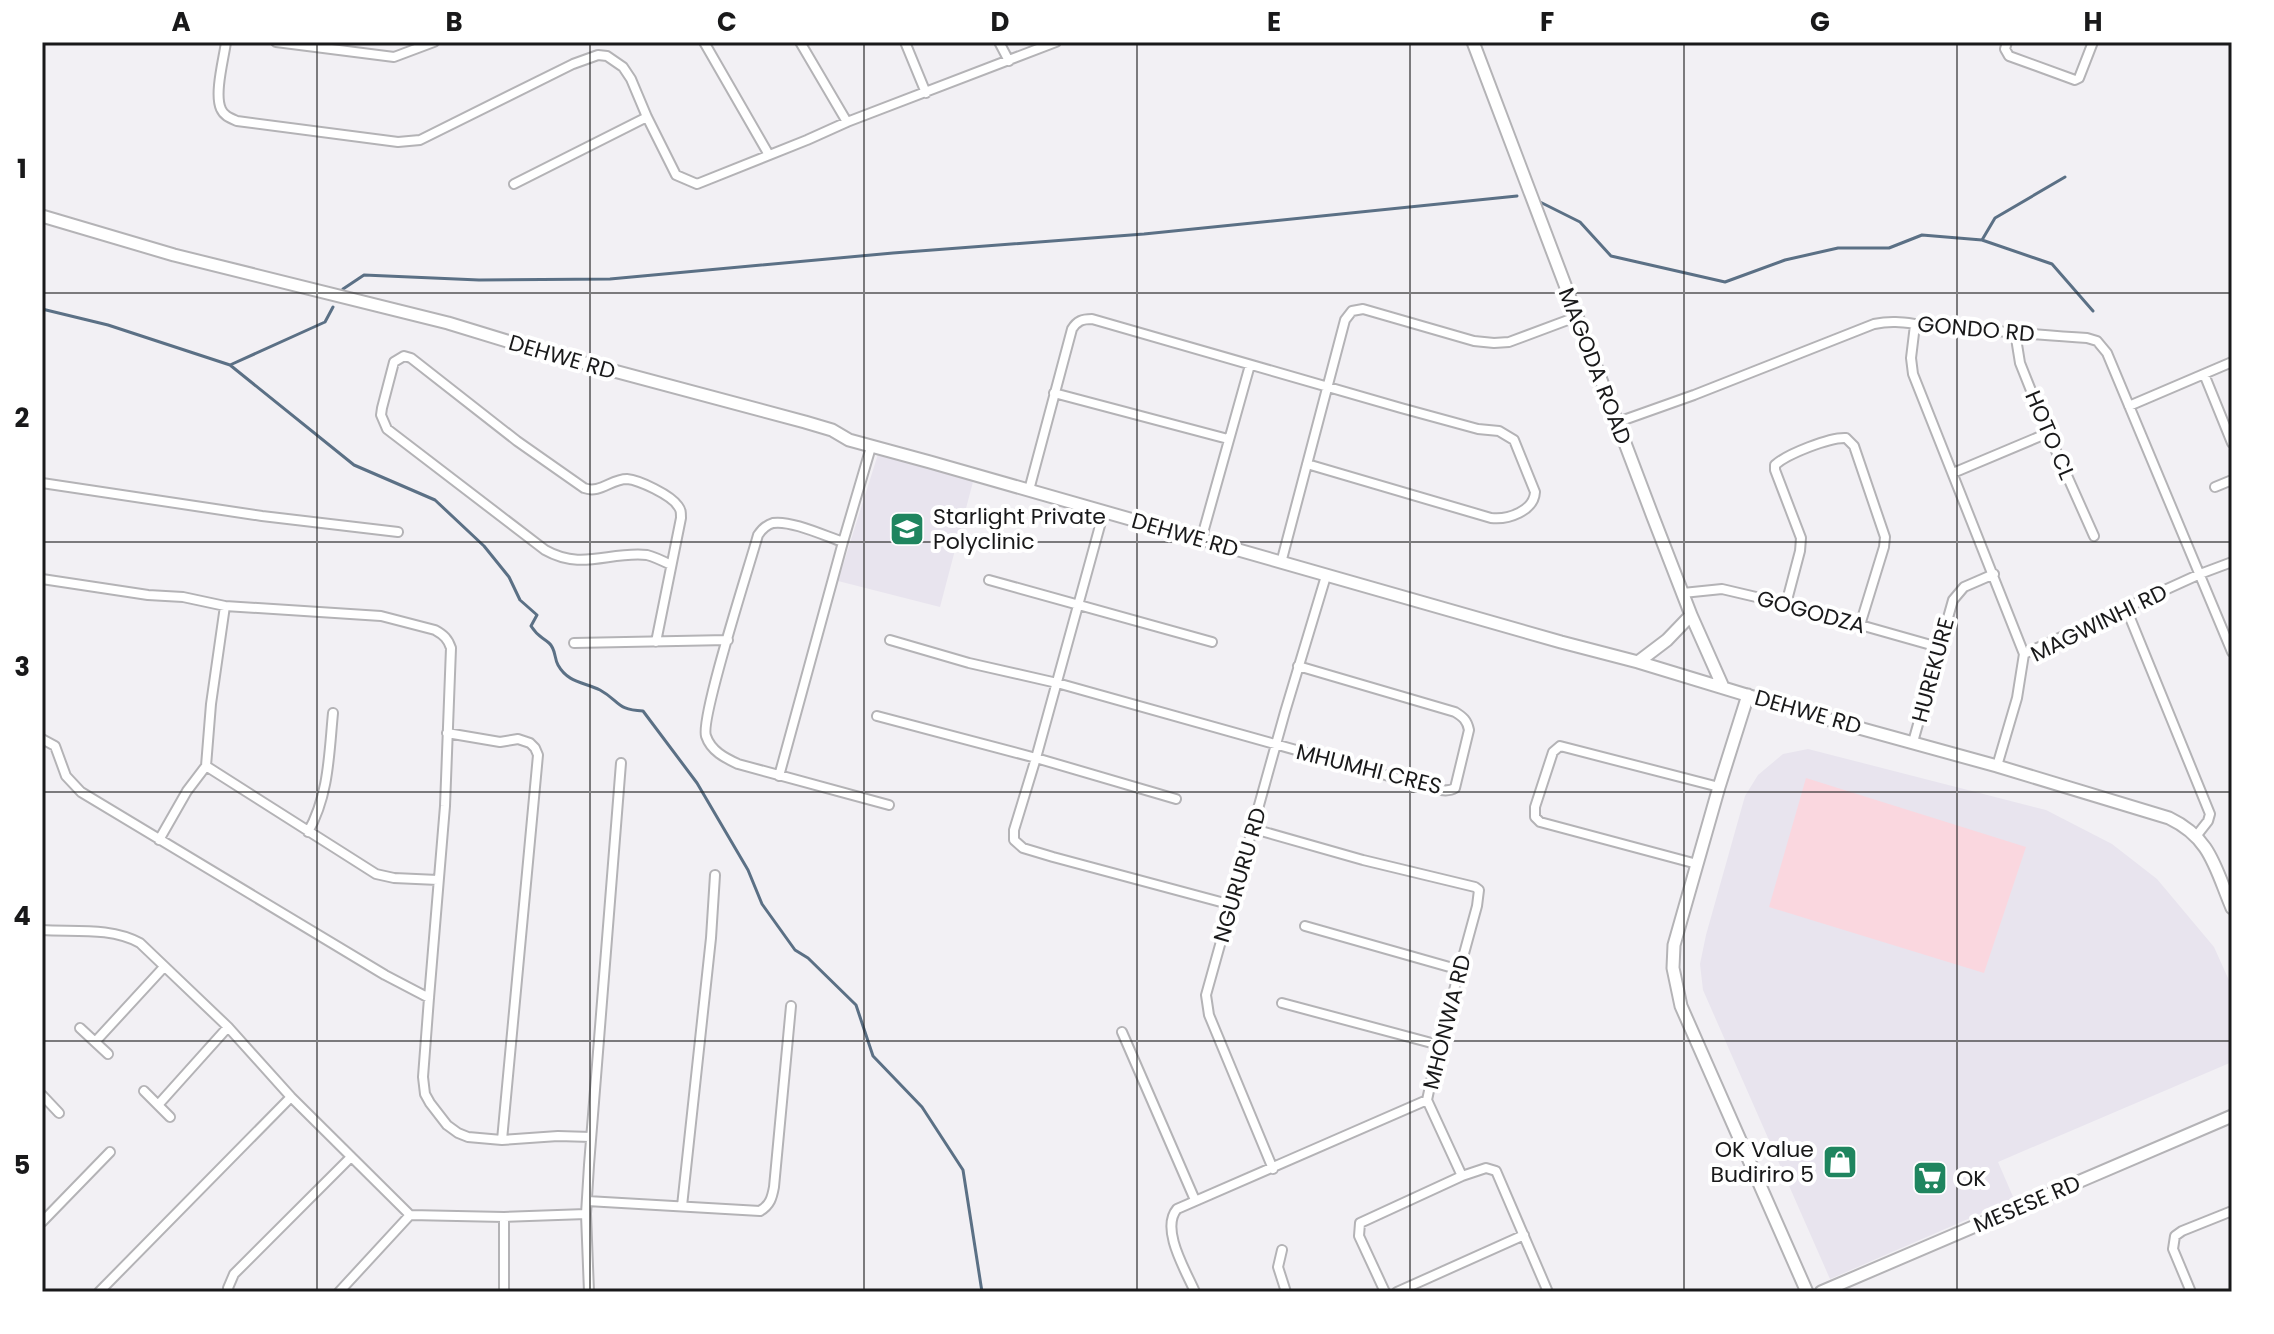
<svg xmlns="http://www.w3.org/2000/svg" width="2274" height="1334" viewBox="0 0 2274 1334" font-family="Poppins,sans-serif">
	<rect width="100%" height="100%" fill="#f2f0f4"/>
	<path fill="#e8e4ee" d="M879 451 974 478 940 607 838 581Z
		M1808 749 2046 810 2112 844 2157 879 2214 947 2232 987V1062L1998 1162 2014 1199 1830 1279 1703 990 1700 964 1706 935 1745 796 1758 775 1783 754Z"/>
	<path fill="#fad7df" d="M1806 778 2026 847 1984 973 1769 907Z"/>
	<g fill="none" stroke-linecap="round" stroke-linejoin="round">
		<path stroke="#5b7085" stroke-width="3" d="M1540 202 1580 222 1611 256 1725 282 1785 260 1838 248H1889L1922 235 1982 240 2052 264 2093 311
			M1982 240 1995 218 2065 177
			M343 289 364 275 479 280 610 279 893 253 1144 234 1517 196
			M42 309 108 325 230 365 354 465 435 500 484 546 509 577 520 600 537 615 531 626C538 637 541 636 549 643 556 649 554 658 558 665 568 683 584 682 600 690 620 701 616 710 643 711L697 783 748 870 762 904 795 950 808 958 856 1005 873 1056 922 1107 963 1170 982 1292
			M230 365 325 322 333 307"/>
		<g stroke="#b4b3b6" stroke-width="12">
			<path id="minor" d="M226 42C224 58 214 94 221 109 224 116 230 118 237 121L398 142 420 140 573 64 598 55 607 56 623 67 631 79 647 117 676 175 697 184 807 140 847 122 1056 42
				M276 42 394 57 434 42
				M704 42 769 155
				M800 42 847 122
				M905 42 926 93
				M999 42 1009 61
				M2007 42 2005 49 2009 56 2075 80 2079 78 2093 42
				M514 184 647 117
				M1915 325 1911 358 1913 374 2024 654
				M2015 332 2020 363 2048 433 2094 536
				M2204 374 2232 443
				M1054 393 1228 439
				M2129 406 2232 362
				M1618 422 1694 395 1874 324C1899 319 1912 325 1936 326 1987 330 2037 335 2087 338L2097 341 2107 353 2232 652
				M1953 473 2048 433
				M42 483 262 516 398 532
				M2215 487 2232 480
				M1029 490 1072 329C1077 321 1082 319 1092 319L1401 408 1478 429 1499 431 1514 440 1535 492C1534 511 1508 520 1491 518L1307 464
				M1104 511 1036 758 1014 830V840L1023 848 1053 857 1232 905
				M1201 540 1250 365
				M843 542C825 536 791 520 773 523 766 525 762 529 758 535 750 564 700 718 706 736 711 751 725 758 738 764L889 805
				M1281 563 1345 320 1352 311 1363 309 1474 341 1494 343 1509 342 1576 317
				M42 579 148 595 183 597 225 606 381 616 435 630C444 635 448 639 451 648L445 806 429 998 423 1077 425 1094 430 1103 447 1125 458 1133 468 1137 502 1140 558 1136 591 1137
				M989 580 1212 642
				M1683 593 1722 589 1786 604 1938 647
				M1786 604 1800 551 1801 538 1775 470V465C1787 454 1830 437 1846 438L1854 446 1885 537 1884 547 1860 625
				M2126 608 2210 814 2208 821 2197 835
				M890 640 969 663 1057 683 1428 787C1436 789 1447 793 1455 788L1469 730C1467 720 1463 717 1455 712L1298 666
				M656 642 681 518C681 512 681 510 678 506 671 495 639 480 627 479 611 479 600 494 584 488L517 441 411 358 404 356 394 362 382 408 381 415 387 429 545 550C582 571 609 551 647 555 655 557 663 561 671 565
				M574 643 728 640
				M877 716 1036 758 1176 799
				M447 733 500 742 518 739 530 743 535 748 538 755 502 1140
				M42 739 55 746 66 776 81 792 385 975 429 998
				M1913 742 1953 600 1964 587 1994 574
				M206 766 376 874 394 878 438 880
				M1997 766 2017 698 2024 654 2200 574 2232 562
				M779 776 843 542 871 447
				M1254 829 1363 860 1475 887 1479 890 1477 906 1439 1045 1427 1100 1462 1176 1486 1168 1496 1171 1548 1292
				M308 832C329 795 329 754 333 713
				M159 840 187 791 206 766 211 704 225 606
				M1697 864 1540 822 1535 817V807L1553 752 1560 746 1719 787
				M1305 926 1460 970
				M42 930C74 932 111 927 140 943L228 1027 291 1097 410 1215 504 1217 586 1214
				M1282 1003 1439 1045
				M80 1028 108 1054
				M1122 1032 1195 1200
				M95 1042 164 967
				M144 1091 170 1117
				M42 1095 59 1113
				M158 1105 228 1027
				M1273 1169 1209 1015 1206 995 1285 712 1326 576
				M587 1201 760 1211C770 1205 772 1198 774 1187L791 1006
				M682 1206 711 938 715 875
				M504 1217V1292
				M42 1222 110 1152
				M1282 1250 1278 1267 1286 1292
				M99 1292 291 1097
				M229 1292 228 1288 234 1274 351 1157
				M339 1292 410 1215
				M589 1292 586 1214 589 1165 621 763
				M1195 1292C1186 1271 1160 1229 1177 1209L1427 1100
				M1385 1292 1359 1236 1360 1223 1462 1176
				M1397 1292 1524 1235
				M2191 1292 2173 1249 2175 1236 2182 1231 2232 1211"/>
		</g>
		<g stroke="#b4b3b6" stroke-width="15">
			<path id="tertiary" d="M1473 42 1653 517 1691 615 1723 687
				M42 216 174 255 448 323 543 352 805 422 832 430 849 440 930 462 1561 642 1638 662 1819 717 1997 766 2169 818C2211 838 2215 868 2232 908
				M1638 662 1667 640 1691 615
				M1748 695 1719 787 1674 945 1673 968 1681 1006 1807 1292
				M1821 1292 2232 1116"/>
		</g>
		<use href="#minor" stroke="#fff" stroke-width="8"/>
		<use href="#tertiary" stroke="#fff" stroke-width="11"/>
	</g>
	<path fill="none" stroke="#19191a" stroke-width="2" stroke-opacity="0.55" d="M317 42V1292M590 42V1292M864 42V1292M1137 42V1292M1410 42V1292M1684 42V1292M1957 42V1292M42 293H2232M42 542H2232M42 792H2232M42 1041H2232"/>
	<defs>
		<g id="school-square" transform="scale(1.8)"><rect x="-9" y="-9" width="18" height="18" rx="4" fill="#1f855f" stroke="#fff"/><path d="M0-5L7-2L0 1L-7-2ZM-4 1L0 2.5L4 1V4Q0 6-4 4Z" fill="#fff"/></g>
		<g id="shop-square" transform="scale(1.8)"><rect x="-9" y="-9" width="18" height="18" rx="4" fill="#1f855f" stroke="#fff"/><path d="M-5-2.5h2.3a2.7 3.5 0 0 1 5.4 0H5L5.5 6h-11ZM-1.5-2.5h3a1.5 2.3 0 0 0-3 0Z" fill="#fff"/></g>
		<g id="supermarket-square" transform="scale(1.8)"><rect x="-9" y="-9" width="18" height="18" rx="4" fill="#1f855f" stroke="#fff"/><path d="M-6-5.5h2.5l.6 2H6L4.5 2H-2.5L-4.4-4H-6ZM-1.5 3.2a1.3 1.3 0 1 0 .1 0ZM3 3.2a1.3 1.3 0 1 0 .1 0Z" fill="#fff"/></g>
	</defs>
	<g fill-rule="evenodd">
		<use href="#school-square" x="907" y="529"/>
		<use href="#shop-square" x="1840" y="1162"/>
		<use href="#supermarket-square" x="1930" y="1178"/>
	</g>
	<g text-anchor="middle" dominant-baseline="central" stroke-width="8" stroke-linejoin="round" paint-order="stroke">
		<g font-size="22" fill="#19191a" stroke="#fff">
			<text transform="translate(1976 329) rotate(5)">GONDO RD</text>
			<text transform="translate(562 357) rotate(16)">DEHWE RD</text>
			<text transform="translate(1595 366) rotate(69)">MAGODA ROAD</text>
			<text transform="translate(2050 435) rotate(67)">HOTO CL</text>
			<text transform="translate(1185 535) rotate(16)">DEHWE RD</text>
			<text transform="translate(1811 612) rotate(15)">GOGODZA</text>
			<text transform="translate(2099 623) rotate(-26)">MAGWINHI RD</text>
			<text transform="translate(1933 670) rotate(-75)">HUREKURE</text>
			<text transform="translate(1808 712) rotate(16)">DEHWE RD</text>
			<text transform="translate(1369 769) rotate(14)">MHUMHI CRES</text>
			<text transform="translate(1240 875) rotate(-74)">NGURURU RD</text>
			<text transform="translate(1447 1022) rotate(-76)">MHONWA RD</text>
			<text transform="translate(2027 1204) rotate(-23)">MESESE RD</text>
		</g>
		<g font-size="22" fill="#19191a" stroke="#fff" text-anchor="start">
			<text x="933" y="516">Starlight Private<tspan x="933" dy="25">Polyclinic</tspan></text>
			<text x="1814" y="1149" text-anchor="end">OK Value<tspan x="1814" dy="25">Budiriro 5</tspan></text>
			<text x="1956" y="1178">OK</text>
		</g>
	</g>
	<rect width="2274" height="1334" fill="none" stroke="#ffffff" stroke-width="88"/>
	<rect x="44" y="44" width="2186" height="1246" fill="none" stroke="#19191a" stroke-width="3"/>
	<g font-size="26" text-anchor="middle" font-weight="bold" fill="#19191a">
		<text x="181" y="31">A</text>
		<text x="454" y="31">B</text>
		<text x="727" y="31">C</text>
		<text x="1000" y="31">D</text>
		<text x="1274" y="31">E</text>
		<text x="1547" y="31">F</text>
		<text x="1820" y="31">G</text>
		<text x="2093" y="31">H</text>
		<text x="22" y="178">1</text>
		<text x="22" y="427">2</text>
		<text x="22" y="676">3</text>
		<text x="22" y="925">4</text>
		<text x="22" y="1174">5</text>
	</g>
</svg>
